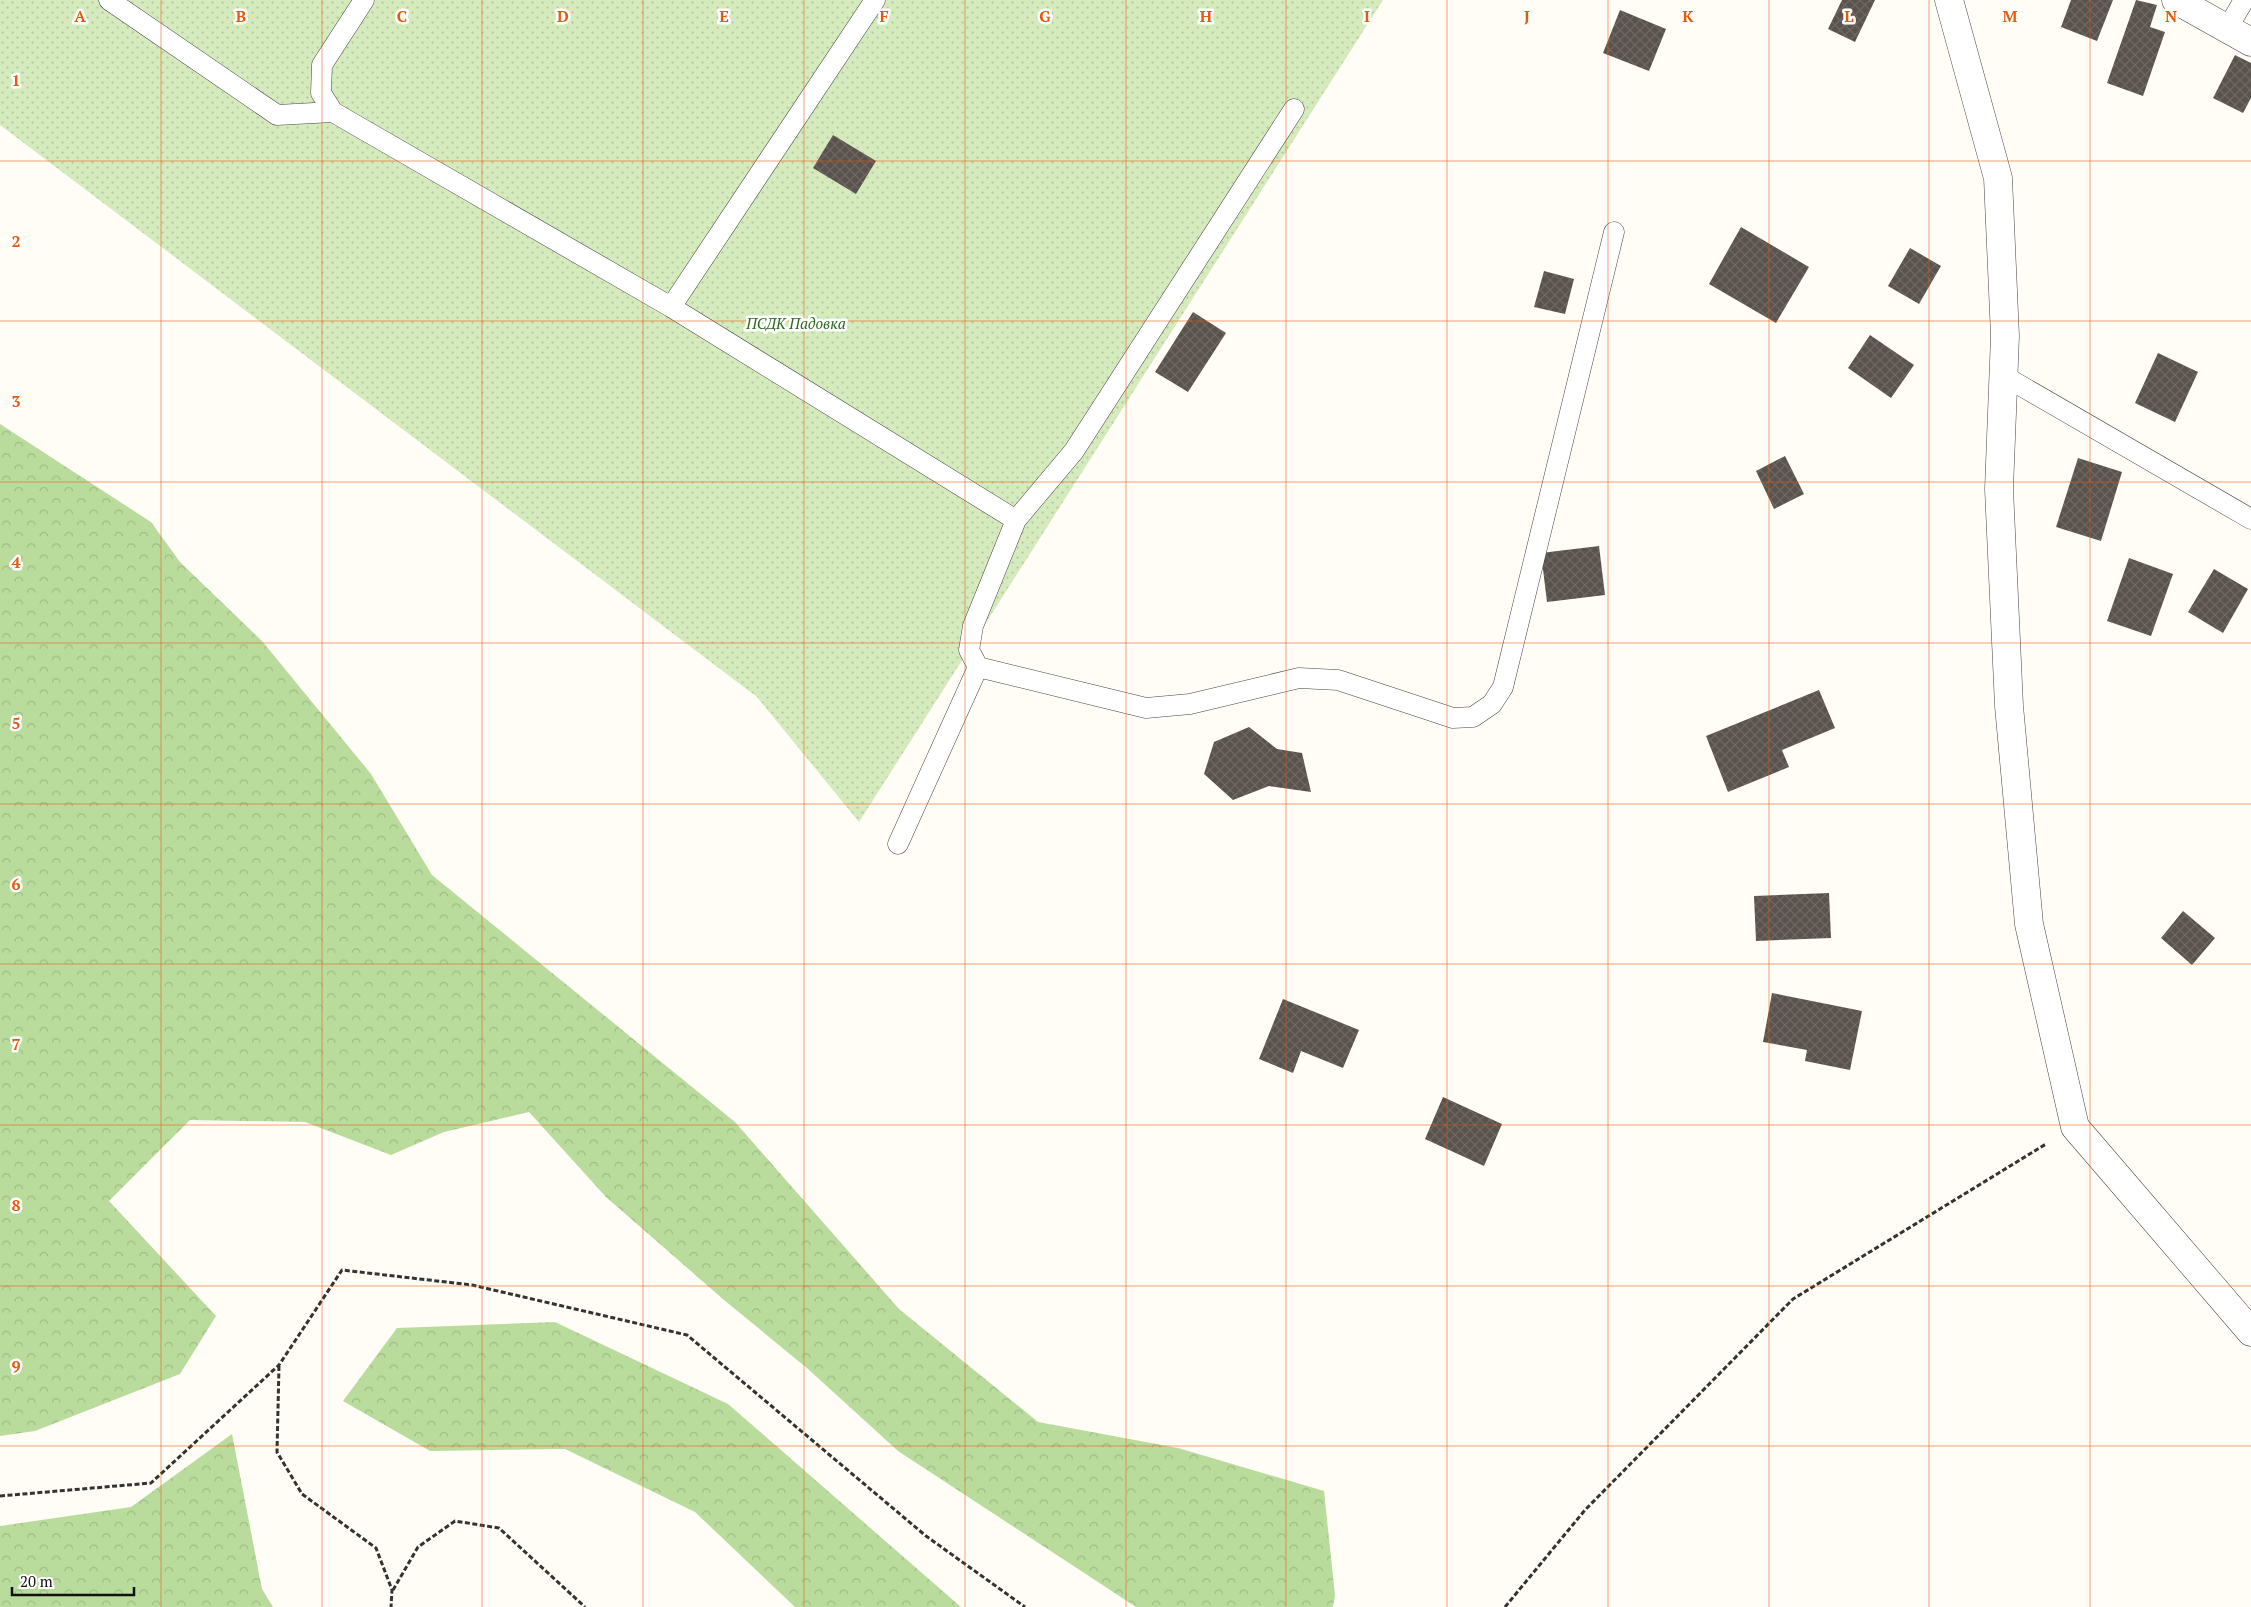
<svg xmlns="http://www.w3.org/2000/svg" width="2251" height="1607" viewBox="0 0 2251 1607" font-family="'PT Serif',serif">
	<defs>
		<pattern id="forest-crowns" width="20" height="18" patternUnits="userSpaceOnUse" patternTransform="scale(1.25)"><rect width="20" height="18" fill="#b9dc9c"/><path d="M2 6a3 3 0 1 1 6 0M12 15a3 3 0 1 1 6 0" fill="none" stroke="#9ebc85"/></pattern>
		<pattern id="garden-dots" width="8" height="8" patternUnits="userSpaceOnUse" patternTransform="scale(1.25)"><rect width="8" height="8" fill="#d5ebbd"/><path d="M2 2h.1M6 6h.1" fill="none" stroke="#b6c8a1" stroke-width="1.8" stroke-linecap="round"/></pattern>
		<pattern id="building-cross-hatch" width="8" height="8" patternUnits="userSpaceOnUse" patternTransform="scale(1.25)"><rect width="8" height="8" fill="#5a524d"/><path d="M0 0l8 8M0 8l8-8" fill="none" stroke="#6d6662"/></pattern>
	</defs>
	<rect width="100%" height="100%" fill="#fffdf5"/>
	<path fill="url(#forest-crowns)" d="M0 424 151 522 180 562 262 641 371 774 432 875 735 1122 899 1309 1038 1422 1178 1448 1324 1491 1335 1595 1333 1607H1136L898 1451 808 1369 724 1300 606 1197 529 1112 444 1132 391 1155 305 1122 190 1120 109 1201 216 1316 180 1374 35 1431 0 1436Z
		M555 1322 728 1404 961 1607H795L695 1512 565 1449 430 1451 343 1401 397 1328Z
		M232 1434 262 1589 273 1607H0V1526L131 1507Z"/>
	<path fill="url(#garden-dots)" d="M0 0H1383L859 822 757 697 0 125Z"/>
	<path fill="url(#building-cross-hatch)" d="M1842 0H1875L1855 42 1828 29Z
		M2071 0H2113L2097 41 2061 27Z
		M2136 0 2157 5 2150 27 2165 32 2143 96 2107 83Z
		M1620 10 1666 29 1649 71 1603 53Z
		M2235 55 2251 63V98L2243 113 2213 98Z
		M833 135 876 161 856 194 813 168Z
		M1741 227 1809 267 1776 323 1709 284Z
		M1910 248 1941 266 1919 304 1888 286Z
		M1544 271 1574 279 1565 314 1534 307Z
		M1193 312 1226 333 1188 392 1155 372Z
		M1870 335 1914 365 1891 398 1848 368Z
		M2158 353 2198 372 2175 422 2135 403Z
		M1785 456 1804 494 1774 509 1756 471Z
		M2078 458 2122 472 2101 541 2056 527Z
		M1599 546 1605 595 1547 602 1541 553Z
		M2129 558 2173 574 2151 636 2107 621Z
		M2214 569 2248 589 2223 633 2188 612Z
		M1819 690 1835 728 1782 750 1789 767 1728 792 1706 736Z
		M1249 727 1277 749 1302 753 1311 792 1269 786 1233 800 1204 774 1214 742Z
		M1829 893 1831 938 1756 941 1754 896Z
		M2183 911 2215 938 2192 965 2161 938Z
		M1772 993 1862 1011 1850 1070 1805 1061 1807 1050 1763 1042Z
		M1283 999 1359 1030 1343 1068 1301 1051 1293 1073 1259 1059Z
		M1443 1097 1502 1124 1484 1166 1425 1139Z"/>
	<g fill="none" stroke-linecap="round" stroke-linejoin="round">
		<g stroke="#444" stroke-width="21">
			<path id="service" d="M109 0 277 115 333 112
				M364 0 322 65 321 93 333 112 671 307 1016 520 1074 451 1294 109
				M2227 29 2244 0
				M671 307 875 0
				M2004 376 2251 519
				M1016 520 973 626 969 650 978 667 1146 708 1190 704 1299 678 1338 680 1453 718 1473 717 1492 704 1503 687 1614 232
				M898 844 978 667"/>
		</g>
		<g stroke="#444" stroke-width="29">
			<path id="minor" d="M1949 0 1998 178 2005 336 1999 489 2009 706 2029 924 2075 1127 2251 1332
				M2176 0 2251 42"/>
		</g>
		<path stroke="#333" stroke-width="3" stroke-dasharray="5 2.5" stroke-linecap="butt" d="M279 1366 277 1452 302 1494 376 1548 392 1590 391 1607
			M0 1496 151 1483 279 1365 342 1270 472 1285 687 1335 926 1536 1025 1607
			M393 1590 418 1547 455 1521 499 1528 585 1607
			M1505 1607 1585 1510 1793 1299 2046 1144"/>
		<use href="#service" stroke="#fff" stroke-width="20"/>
		<use href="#minor" stroke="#fff" stroke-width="28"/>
	</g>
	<path fill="none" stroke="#e8590c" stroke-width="1" stroke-opacity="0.55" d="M161 0V1607M322 0V1607M482 0V1607M643 0V1607M804 0V1607M965 0V1607M1126 0V1607M1286 0V1607M1447 0V1607M1608 0V1607M1769 0V1607M1929 0V1607M2090 0V1607M0 161H2251M0 321H2251M0 482H2251M0 643H2251M0 804H2251M0 964H2251M0 1125H2251M0 1286H2251M0 1446H2251"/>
	<g text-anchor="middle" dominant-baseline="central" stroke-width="5" stroke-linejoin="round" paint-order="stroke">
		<g font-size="15" font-style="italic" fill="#2f6b1f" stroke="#fff">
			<text x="796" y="323">ПСДК Падовка</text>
		</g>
	</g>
	<g font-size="16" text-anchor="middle" font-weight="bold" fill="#e8590c" stroke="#fff" stroke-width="5" stroke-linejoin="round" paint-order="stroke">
		<text x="80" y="22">A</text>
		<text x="241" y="22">B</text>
		<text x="402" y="22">C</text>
		<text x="563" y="22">D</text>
		<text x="724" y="22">E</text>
		<text x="884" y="22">F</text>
		<text x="1045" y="22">G</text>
		<text x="1206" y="22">H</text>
		<text x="1367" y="22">I</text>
		<text x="1527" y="22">J</text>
		<text x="1688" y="22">K</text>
		<text x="1849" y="22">L</text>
		<text x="2010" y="22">M</text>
		<text x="2171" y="22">N</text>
		<text x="16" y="86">1</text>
		<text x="16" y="247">2</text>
		<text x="16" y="407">3</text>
		<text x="16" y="568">4</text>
		<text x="16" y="729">5</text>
		<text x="16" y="890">6</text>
		<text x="16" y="1050">7</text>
		<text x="16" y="1211">8</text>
		<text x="16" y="1372">9</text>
	</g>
	<path d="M12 1587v8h122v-8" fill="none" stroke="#111111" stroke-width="2.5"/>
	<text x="20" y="1587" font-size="15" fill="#111111" stroke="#ffffff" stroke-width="4" paint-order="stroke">20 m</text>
</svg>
